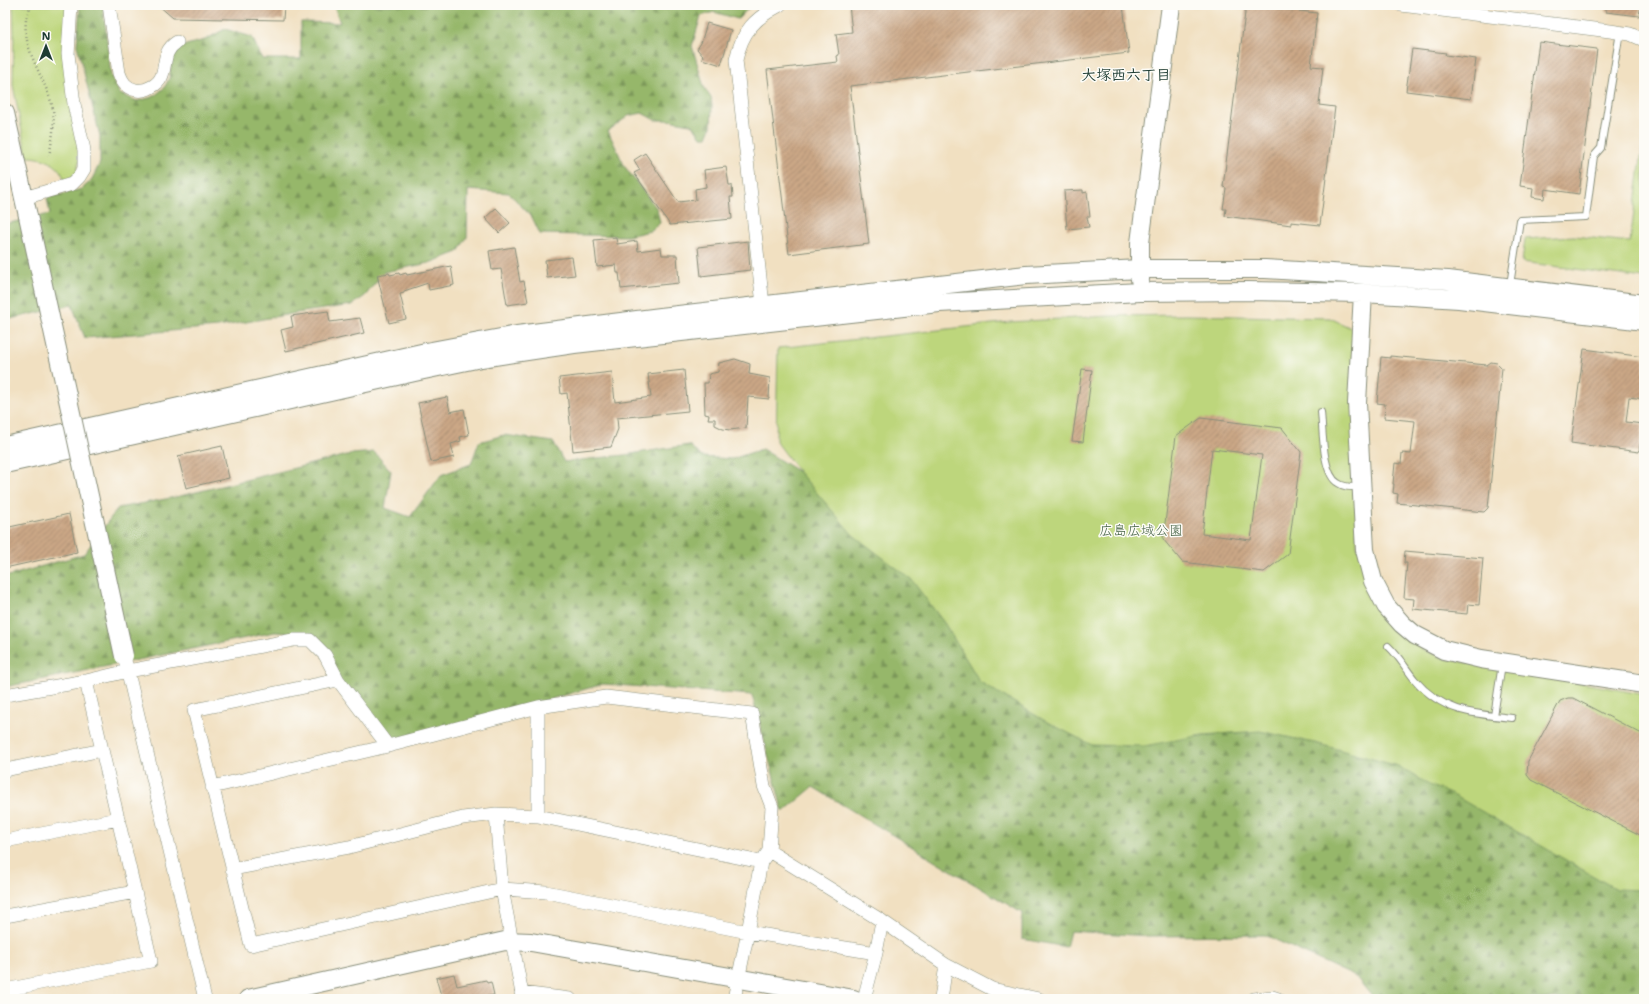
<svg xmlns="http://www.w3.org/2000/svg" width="1649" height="1004" viewBox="0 0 1649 1004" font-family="'Shantell Sans','Klee One',sans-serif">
	<defs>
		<pattern id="forest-firs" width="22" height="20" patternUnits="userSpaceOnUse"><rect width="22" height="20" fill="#96b76b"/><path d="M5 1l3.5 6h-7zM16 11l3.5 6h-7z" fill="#7a9659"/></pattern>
		<pattern id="building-hatch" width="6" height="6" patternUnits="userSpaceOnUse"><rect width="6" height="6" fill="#cba786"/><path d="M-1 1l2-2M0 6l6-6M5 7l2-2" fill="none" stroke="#a4896e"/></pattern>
	</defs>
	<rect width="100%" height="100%" fill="#fdfcf7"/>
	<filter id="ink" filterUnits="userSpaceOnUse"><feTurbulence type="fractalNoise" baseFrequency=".025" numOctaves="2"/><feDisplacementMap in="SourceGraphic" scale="8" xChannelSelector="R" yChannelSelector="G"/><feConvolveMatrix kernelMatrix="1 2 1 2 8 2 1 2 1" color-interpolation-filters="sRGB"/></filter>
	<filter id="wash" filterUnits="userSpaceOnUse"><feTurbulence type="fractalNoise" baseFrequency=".012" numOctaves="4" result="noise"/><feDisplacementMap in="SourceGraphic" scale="16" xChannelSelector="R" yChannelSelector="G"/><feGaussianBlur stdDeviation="0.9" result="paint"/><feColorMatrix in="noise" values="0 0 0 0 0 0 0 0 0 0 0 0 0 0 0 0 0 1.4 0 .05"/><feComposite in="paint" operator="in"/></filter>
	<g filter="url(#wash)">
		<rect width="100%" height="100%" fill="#f1e0c1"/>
		<path fill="url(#forest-firs)" stroke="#5a7a50" d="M80 5H103L111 76 120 94 137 101 153 97 164 88 169 79 173 53 186 45 205 40 225 29 252 37 262 59H301V22L340 23 334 5H752L738 19 714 12 701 16 692 46 704 87 711 98 712 107 711 127 707 137H701L694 126 690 124 669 120H655L642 113 628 116 608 131 625 167 657 209 660 223 650 231 628 236 540 234 532 217 509 193 468 190 467 237 458 252 429 263 384 272 365 296 352 305 302 312 218 327 85 338 72 305 5 320V224L50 214 47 198 82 189 91 181 100 163V136L77 45Z
			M504 435 553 442 564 462 624 455 689 445 702 457 732 459 762 449 799 472 853 535 911 579 945 624 980 682 1047 722 1092 745 1260 731 1319 744 1398 766 1427 783 1457 797 1616 889 1644 890V999H1374L1356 977 1265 935 1149 936 1070 931 1066 947 1022 939V913L813 787 783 812 752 695 603 684 396 744 352 701 310 635 275 632 5 687V577L84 554 118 508 176 497 352 454 374 452 391 471 385 508 410 517 441 475 471 464 479 442Z"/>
		<path fill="#bdd67b" stroke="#6e8a58" d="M13 5H66L80 159 76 174 65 182C61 164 44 157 27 157L13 85 14 32Z
			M1644 136V278L1522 262 1525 239 1574 236 1630 242Z
			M1187 315 1330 318 1353 329 1357 546 1402 635 1424 650 1446 659 1616 689 1644 695V890L1616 889 1457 797 1427 784 1398 766 1319 744 1260 731 1202 735 1144 746 1092 745 1047 722 980 682 945 624 911 579 853 535 799 472 776 441 778 348 1010 322 1110 316Z"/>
		<g id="blocks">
			<path fill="url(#building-hatch)" fill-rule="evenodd" d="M158 5H284L283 20 173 18Z
				M849 5H1123L1129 53 850 86 869 244 789 254 767 70 838 62 837 56 839 55 836 34 852 32Z
				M1246 5 1317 13 1311 66 1323 67 1319 105 1335 107 1320 225 1291 222V225L1225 216 1226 209H1223L1226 188 1223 187Z
				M1606 5H1641L1639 16 1606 12Z
				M707 23 731 30 721 65 702 59 703 56 697 49 701 43Z
				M1539 42 1597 49 1579 194 1545 189 1544 199 1532 197 1533 188 1520 186Z
				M1412 49 1446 53 1445 55 1476 59 1471 99 1406 91Z
				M645 153 678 202 696 200 695 189 706 187 704 170 726 167 729 185H732L733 197H730L732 219 670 225 634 173 640 170 634 160Z
				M1083 190V193L1087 192 1090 217H1087L1089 227 1067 229 1064 191Z
				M496 208 510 223 499 233 485 218Z
				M616 238 617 244 637 241 638 251 661 248 662 255H677L679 283 621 289 619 273H617L616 265 597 267 594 240Z
				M748 241 750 270 701 276 698 247Z
				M514 247 520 282 524 281 528 302 507 305 501 269 492 270 489 251Z
				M572 257 575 275 547 278 545 260Z
				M451 266 454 285 429 290 428 283 404 291V293L400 294 406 319 389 323 377 275 389 273 390 275 399 273 400 275 406 273 407 275Z
				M328 311 330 322 360 318 364 333 286 351 281 330 293 327 291 316Z
				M1584 349 1644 357V399L1629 397 1626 422 1643 424 1639 452 1571 443Z
				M1390 356 1487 365 1491 362 1497 363 1502 368 1488 508 1484 512 1397 503 1398 494 1393 493 1394 484H1393L1395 463 1401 464 1402 453 1411 454 1415 421 1384 418 1385 404 1377 403 1381 357 1390 358Z
				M735 359 750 364 749 374 770 378 769 399 748 397 746 428 730 430 723 429 715 425V419H708L709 415 705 414 704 383H708L709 374 718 372 719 363Z
				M1082 369 1092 370 1083 442 1072 441Z
				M684 370 688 411 617 418 618 429 611 447 573 451 567 393 561 394 559 378 612 372 615 402 651 397 648 374Z
				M447 397 450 412 464 409 469 435 460 437 461 441 451 444 454 457 431 462 418 403Z
				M1201 418 1282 428 1301 452 1288 554 1264 572 1182 562 1163 539 1176 436ZM1212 449 1262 455 1251 540 1202 534Z
				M222 446 229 478 186 488 178 456Z
				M69 514 77 552 5 568V528Z
				M1405 551 1483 558 1479 605 1468 604 1467 614 1413 609 1414 599 1404 598 1407 563H1404Z
				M1568 698H1573L1644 735V837L1531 780 1527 775 1528 761 1560 701Z
				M454 974 457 986 486 980 487 983 491 982 494 995 475 999H442L436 978Z"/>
		</g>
	</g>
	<g filter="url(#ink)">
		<use href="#blocks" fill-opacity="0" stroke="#888e7a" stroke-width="1"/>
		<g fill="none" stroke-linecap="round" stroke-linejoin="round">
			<g stroke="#888e7a" stroke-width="8">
				<path id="lane" d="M1510 285 1520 220 1586 217 1594 156 1601 148 1620 32
					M1321 412C1323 430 1322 474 1338 483 1345 488 1352 487 1359 487
					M1388 646C1399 656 1406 669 1415 680 1442 712 1473 714 1512 718
					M1494 716 1502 664"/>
			</g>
			<g stroke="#888e7a" stroke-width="14">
				<path id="street" d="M109 5 119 73C122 82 126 88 136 90 141 91 146 90 151 87 172 77 157 54 177 42
					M1401 5 1610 31 1630 34 1644 40
					M24 198 72 184 79 177 84 169V150L74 104 68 54 71 5
					M763 305 736 60C742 31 755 18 780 5
					M126 664 205 999
					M338 680 194 710 251 945 502 889 546 892 748 932 876 953
					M5 695 86 681 128 671 293 640H310L325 655 338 680 388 746
					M5 770 102 750
					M212 787 388 746 538 707 606 697 752 714 764 786 772 807 769 851 761 862 748 932 734 999
					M496 814 502 889 523 999
					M538 816V707
					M5 841 118 819
					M769 851 882 921 946 965 992 989 1039 999
					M232 869 349 847 463 818 496 814 538 816 761 862
					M5 916 135 892
					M5 990 151 961 86 681
					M521 993 570 999
					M864 999 876 953 882 921
					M941 999 946 965
					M1254 999 1272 997 1278 999"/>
			</g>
			<g stroke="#888e7a" stroke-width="20">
				<path id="secondary" d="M5 113 28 216
					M1140 280V243L1171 5
					M1363 293 1357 403 1365 550 1373 581 1386 606 1402 624 1415 635 1444 650 1481 659 1644 684
					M5 446 426 352 517 335 661 317 1026 275 1140 269H1265L1448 280 1644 304
					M5 464 419 371 481 358 574 344 939 303 1140 292 1248 291 1363 293 1459 299 1644 321
					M248 999 505 941 531 942 854 999"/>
			</g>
			<path stroke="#888e7a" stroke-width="2.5" stroke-dasharray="1 3" stroke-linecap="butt" d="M31 5C29 10 27 15 26 20 22 52 47 79 53 110 55 125 52 141 49 156"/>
			<use href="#lane" stroke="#fff" stroke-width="6"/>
			<use href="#street" stroke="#fff" stroke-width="13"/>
			<use href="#secondary" stroke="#fff" stroke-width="18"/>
			<g stroke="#888e7a" stroke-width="20" stroke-linecap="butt">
				<path id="secondary-bridge" d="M28 216 124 656"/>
			</g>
			<use href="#secondary-bridge" stroke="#fff" stroke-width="18"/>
		</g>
	</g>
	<g text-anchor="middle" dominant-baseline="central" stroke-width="3" stroke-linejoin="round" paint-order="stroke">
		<g font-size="14" fill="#466346" stroke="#fdfcf7">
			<text x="1141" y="530">広島広域公園</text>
		</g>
		<g font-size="15" font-weight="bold" fill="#1f3d34" stroke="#fdfcf7">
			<text x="1126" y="75">大塚西六丁目</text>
		</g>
	</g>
	<rect width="1649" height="1004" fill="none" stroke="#fdfcf7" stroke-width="20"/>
	<g transform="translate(46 46)" stroke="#fdfcf7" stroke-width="3" paint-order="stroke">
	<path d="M0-3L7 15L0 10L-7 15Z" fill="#1f3d34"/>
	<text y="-6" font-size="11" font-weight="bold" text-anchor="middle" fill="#1f3d34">N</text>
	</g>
</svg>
